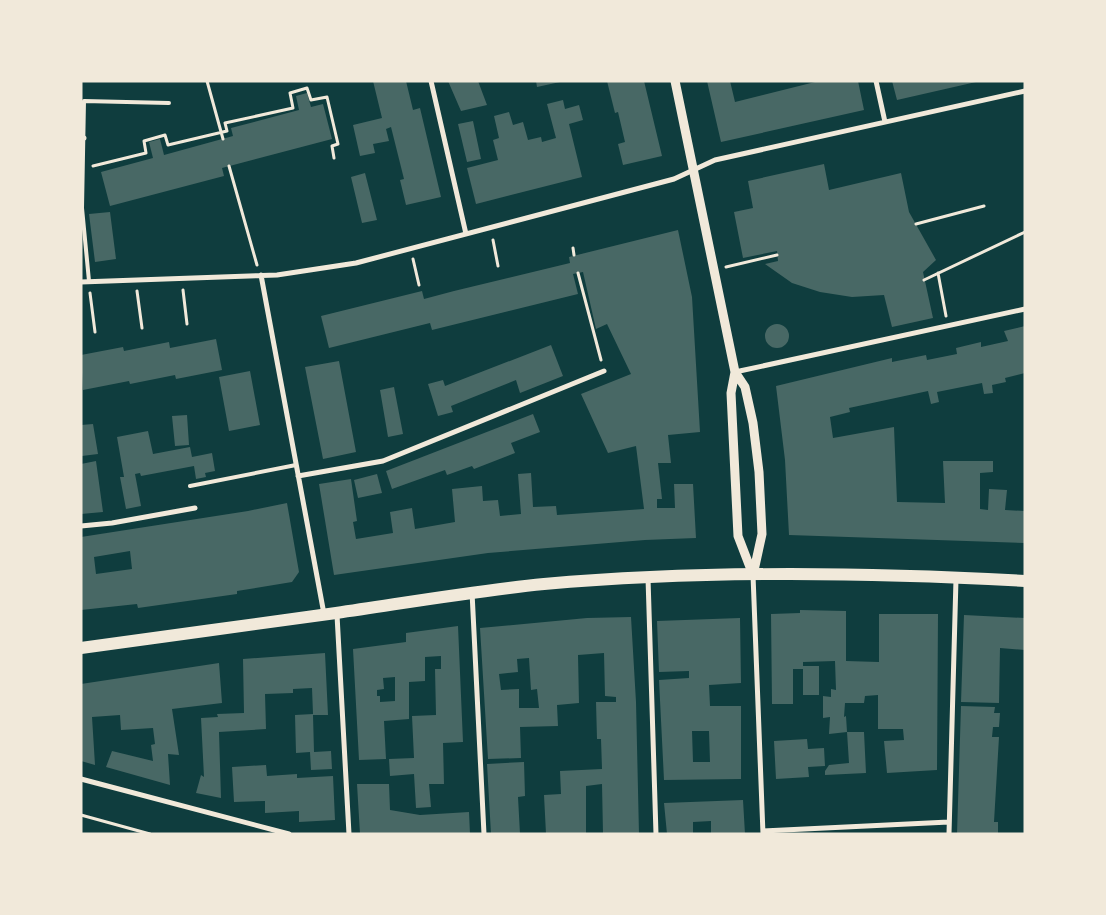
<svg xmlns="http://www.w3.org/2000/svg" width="1106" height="915" viewBox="0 0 1106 915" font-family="Mulish,sans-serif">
	<rect width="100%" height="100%" fill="#0f3d3e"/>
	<path fill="#486865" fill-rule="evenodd" d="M373 81H406L413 110 420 108 441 197 406 205 400 180 404 179 391 127 386 129 389 141 373 144 375 153 360 156 353 125 382 118Z
		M448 81H478L487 105 461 111Z
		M536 81H560V82L537 87Z
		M607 81H644L662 156 623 165 618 144 625 142 618 112 615 113Z
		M707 81H730L735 102 819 81H858L864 110 721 142Z
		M892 81H976V82L897 100Z
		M307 93 311 107 323 104 332 139 222 168 224 176 110 206 101 172 153 158 149 142 160 139 164 155 233 136 231 128 299 110 296 96Z
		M563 100 565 109 579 105 583 120 569 124 582 177 476 204 467 168 498 160 493 140 499 138 494 116 509 112 513 125 523 122 528 140 541 137 542 142 556 138 547 104Z
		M473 121 481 159 467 162 458 124Z
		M824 164 829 190 901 173 909 212 936 260 923 272 933 318 892 327 884 295 852 297 820 292 792 283 765 264 778 261 777 251 743 258 734 212 753 208 748 181Z
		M365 173 377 220 362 223 351 177Z
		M110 212 116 259 95 262 89 214Z
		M678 230 692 297 700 432 668 435 671 463H658L662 499H657V508H675L674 484H693L696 538 645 540 488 553 334 575 319 484 351 479 357 521 353 522 356 539 393 533 390 512 412 508 415 529 455 522 452 489 482 486 483 501 498 500 500 516 521 514 518 474 531 473 533 507 556 506 557 515 644 509 636 446 608 453 581 394 631 374 607 324 596 329 583 272 573 274 578 294 432 330 430 323 329 348 321 316 422 291 424 299 454 291 570 263 569 257Z
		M765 336a12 12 0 1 1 24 0a12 12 0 1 1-24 0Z
		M1025 326V373L1005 378 1006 382 992 385 993 393 984 394 982 383 937 392 939 402 931 404 928 391 849 408 850 412 830 417 833 438 894 427 897 502 945 503 943 461H993V472L980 473V509L988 510 989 489 1007 490 1005 510 1025 511V543L789 535 785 460 776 386 892 358V362L926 355 927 360 957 354 956 348 981 342V347L1008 341 1004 331Z
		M216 339 222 370 176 379 175 375 130 384 129 381 83 390 81 355 123 347 124 351 169 342 170 348Z
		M551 345 563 376 520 393 516 380 451 406 453 412 438 416 428 384 443 380 445 386Z
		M339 361 356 452 323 459 305 367Z
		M250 371 260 425 229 431 219 377Z
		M394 387 403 434 388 437 380 390Z
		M533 414 540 432 511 443 515 453 474 469 472 466 447 475 445 470 392 489 386 471Z
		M187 415 189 445 175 446 172 416Z
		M93 424 98 454 82 456 81 425Z
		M148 431 153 454 190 447 192 457 212 453 215 471 205 473 206 477 196 479 194 466 141 476 140 473 135 474 141 506 126 509 120 477H124L117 437Z
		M96 461 103 512 81 514V464Z
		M377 474 382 493 358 498 354 480Z
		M287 503 299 572 292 582 237 591V594L138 608 137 604 81 610V537L248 511ZM130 551 132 569 96 574 94 557Z
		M800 610 846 611V661L879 662V614H938L937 770 887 773 884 741 904 740 903 729H878V695L865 696 864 703H845L844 717 846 716 847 732H864L866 773 825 775V771L829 765 849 763 847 732 829 734 830 717 823 718V696L831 697V689L836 690 835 661 803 662V666H819V695H803V669H793V704H772L771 614 800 613Z
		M964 615 1025 618V650L1000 648 999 703 961 702Z
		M631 617 636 702 639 834H603L602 784 586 786V834H546L544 795 561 794 560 771 602 769 601 739H597L596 702H616V697L605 696 604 653 578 655 579 703 557 705 558 726 520 727 521 758 488 759 480 628 587 618ZM529 658 531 690 537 689 539 708H519V689L501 690 499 674 518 672 517 659Z
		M740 618 741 683 709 685 710 706H741V779L664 780 659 680 689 678V671L659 672 657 621ZM692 731H709L710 762H693Z
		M458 626 463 742 443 743 444 784H429L431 807 416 808 414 774 390 776 389 759 414 758 412 716 436 715 435 669H441V656L425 657V681L409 682V719L384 721 386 759 359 760 353 649 406 642V633ZM395 677V701L380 702V696H377V690L384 689 383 678Z
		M325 653 328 715H313L314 752 331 751 332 769 311 770 310 752 296 753 295 715 313 714 312 688 293 689V693L265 694 266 729 219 732 221 798 196 793 201 775 204 777 201 718 218 717 217 714 244 713 243 659Z
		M219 663 222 703 172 709 179 755 168 754 170 785 106 767 112 751 153 761 151 745 155 744 153 728 121 730 120 715 92 717 95 765 81 761V684Z
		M961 706 995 707 994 713H1000L999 727H993L992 737H999L994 822H998V834H957Z
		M807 739 808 749 824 748 825 766 808 767 809 777 776 779 774 741Z
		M524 762 525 796 518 797 520 834H491L487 764Z
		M266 765 267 776 297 774V778L333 776 335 820 299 822V811L265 813V801L234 802 232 767Z
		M357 784H389L390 810 420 815 469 812 470 834H360Z
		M743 800 745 834H711V821L693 822V834H667L664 803Z"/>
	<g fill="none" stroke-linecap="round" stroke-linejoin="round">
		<path stroke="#f1e9da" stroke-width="3" d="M207 81 223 139
			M93 166 146 153 144 141 165 135 168 145 227 131 225 123 293 108 290 93 307 88 311 100 327 97 338 144 332 146 334 158
			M229 166 257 265
			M916 224 984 206
			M493 240 498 266
			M573 248 574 255
			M413 259 419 285
			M726 267 777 255
			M578 273 601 360
			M938 273 946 316
			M924 280 1025 232
			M183 290 187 324
			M137 291 142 328
			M90 293 95 332
			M81 815 150 834"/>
		<path stroke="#f1e9da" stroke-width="4" d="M89 281 82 208 84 101 169 103
			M190 486 296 465"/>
		<path stroke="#f1e9da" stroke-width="5" d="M431 81 466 234
			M876 81 885 122
			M81 138H84
			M261 275 324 614
			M81 282 277 275 356 263 674 179 715 160 1025 91
			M735 372 1025 309
			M298 476 383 461 604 371
			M81 526 112 523 195 508
			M753 575 763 834
			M648 578 656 834
			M472 592 484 834
			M337 615 349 834
			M81 779 289 834
			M763 831 949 822
			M949 834 956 579"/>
		<path stroke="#f1e9da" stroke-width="9" d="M675 81 735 372 745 387 753 423 759 472 762 534 753 575
			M735 372 731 393 738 536 753 575"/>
		<path stroke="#f1e9da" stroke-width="12" d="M81 648C166 636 251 625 336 613 405 603 474 591 544 584 703 570 865 572 1025 581"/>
	</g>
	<rect width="1106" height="915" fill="none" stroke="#f1e9da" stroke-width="165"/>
</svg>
